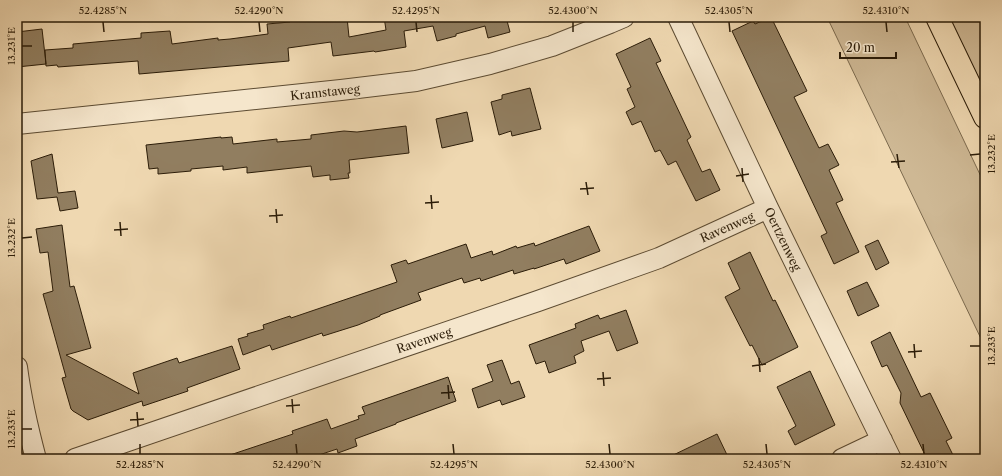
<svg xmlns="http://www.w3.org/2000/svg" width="1002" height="476" viewBox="0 0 1002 476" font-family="'Libre Caslon Text',serif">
	<rect width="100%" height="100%" fill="#efd8b1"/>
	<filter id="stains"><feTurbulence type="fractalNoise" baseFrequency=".005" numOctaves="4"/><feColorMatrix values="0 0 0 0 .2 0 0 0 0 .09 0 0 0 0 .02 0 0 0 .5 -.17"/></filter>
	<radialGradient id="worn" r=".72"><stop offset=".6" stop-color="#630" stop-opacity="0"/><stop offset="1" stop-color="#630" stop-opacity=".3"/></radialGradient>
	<path fill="#ceb894" stroke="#7c6a4e" d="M827 17H905L985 185V347Z
		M948 17H985V95Z"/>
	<path fill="#917e60" stroke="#2b1c08" d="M307 17H347L349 37 386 30 384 17H506L510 32 488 38 485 26 456 34V36L437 41 433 26 404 31 406 47 375 52 374 51 333 56 331 42 288 48 289 61 139 74 138 61 58 67 57 65 46 66 45 50 73 48V44L141 38V33L170 31 172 44 218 38V40L230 39 268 34 267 24 290 22V19Z
		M771 17 807 91 794 97 819 148 828 144 839 165 829 170 843 200 836 203 859 252 834 264 821 236 827 233 732 31 753 21 755 24Z
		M42 29 46 64 17 67V32Z
		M650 38 661 61 656 63 691 137 687 140 702 172 710 169 720 190 696 201 676 161 668 165 660 150 655 152 641 121 632 125 626 112 635 107 627 89 631 87 616 54Z
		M530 88 541 129 512 136 511 131 499 135 491 102 502 99V95Z
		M467 112 473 141 442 148 436 119Z
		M406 126 409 153 349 160 350 173H348L349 178 330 180V175L313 177 311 166 247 173V167L223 170V166L191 169V171L158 174V168L149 169 146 145 221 137V138L232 137 233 144 277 139V142L311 139V135L344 131 357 132Z
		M52 154 58 193 75 191 78 208 60 211 57 197 37 199 31 161Z
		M62 225 70 287 74 286 91 348 66 355 139 394 133 373 177 358 179 363 232 346 240 369 187 388 188 391 143 406 142 401 88 420 73 411 71 409 62 378 66 377 43 294 53 291 48 252 40 253 36 229Z
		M589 226 600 251 566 264 564 259 534 269V268L514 274 513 270 481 281 480 278 464 283 462 278 418 293 421 300 380 315V316L358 325 323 336 322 333 272 350 270 345 243 355 238 339 248 336 247 334 264 329 263 325 290 316 291 318 397 282 391 265 406 260 408 264 466 244 471 258 492 251 493 255 516 246 517 248 534 243 535 246Z
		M878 240 889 263 876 270 865 246Z
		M750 252 773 301 775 300 798 347 762 365 752 345 750 346 725 297 740 289 728 263Z
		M867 282 879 306 858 316 847 291Z
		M626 310 638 343 617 351 609 331 581 341 584 351 574 356 576 363 549 373 545 361 536 364 529 345 576 328 575 324 598 315 600 319Z
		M890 332 921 397 930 393 952 438 946 441 955 459H927L900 403 901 393 887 365 882 367 871 342Z
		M502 360 511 384 519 381 525 397 502 405 500 400 478 408 472 389 493 381 487 365Z
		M810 371 835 425 795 445 788 431 796 426 777 387Z
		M448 377 456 401 396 423V424L355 439 357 446 338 453 337 449 307 459H227V456L293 434 292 431 327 419 331 429 359 419 358 416 365 414 362 407Z
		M717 434 729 459H665Z"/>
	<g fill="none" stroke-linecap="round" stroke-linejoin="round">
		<g stroke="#5c4b32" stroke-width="22">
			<path id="street" d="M678 17 768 208 891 459
				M17 124 341 90 416 81 490 64 552 46 610 23 624 17
				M17 367C21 398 28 429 36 459
				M75 459 538 301 659 258 768 208
				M842 459 882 440"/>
		</g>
		<g stroke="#2b1c08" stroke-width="24">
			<path id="primary" d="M937 17 985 117"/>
		</g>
		<use href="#street" stroke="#f5e6cc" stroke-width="20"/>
		<use href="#primary" stroke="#efd8b1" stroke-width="22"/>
	</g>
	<path fill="none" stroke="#2b1c08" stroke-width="1.5" d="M103 22 104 32M259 22 260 32M416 22 417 32M573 22V32M729 22 730 32M886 22 887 32M22 46H32M897 154 899 168M970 155 980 154M891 162 905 161M742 168 743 182M736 176 749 174M586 182 588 195M580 189 594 188M431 195 432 209M425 203 439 202M276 209 277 223M269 216 283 215M120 222 121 236M114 230 128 229M22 238 32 237M914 344 915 358M970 346H980M908 352 922 351M759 358 760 372M752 366 766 364M603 372 604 386M597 379 611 378M448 385 449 399M441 393 455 392M292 399 293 413M286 406 300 405M137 412 138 426M130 420 144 419M22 429H32M140 444V454M296 444 297 454M453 444 454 454M609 444 610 454M766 444 767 454M923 444 924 454"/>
	<g text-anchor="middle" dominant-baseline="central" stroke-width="4" stroke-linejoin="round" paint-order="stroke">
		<g font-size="12" fill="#2b1c08" stroke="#f5e6cc">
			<text transform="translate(325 92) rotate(-6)">Kramstaweg</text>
			<text transform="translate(727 227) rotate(-24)">Ravenweg</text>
			<text transform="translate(783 239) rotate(64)">Oertzenweg</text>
			<text transform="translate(424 340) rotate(-19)">Ravenweg</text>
		</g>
	</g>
	<rect width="1002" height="476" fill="none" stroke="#efd8b1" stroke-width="44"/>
	<path d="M840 52v6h56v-6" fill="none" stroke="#2b1c08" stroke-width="2"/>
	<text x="846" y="52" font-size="12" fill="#2b1c08" stroke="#f5e6cc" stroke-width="3" paint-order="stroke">20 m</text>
	<rect x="22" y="22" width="958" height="432" fill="none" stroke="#2b1c08" stroke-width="1.5"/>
	<g font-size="10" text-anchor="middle" fill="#2b1c08">
		<text x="103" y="14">52.4285°N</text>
		<text x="259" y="14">52.4290°N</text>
		<text x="416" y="14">52.4295°N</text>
		<text x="573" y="14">52.4300°N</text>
		<text x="729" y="14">52.4305°N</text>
		<text x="886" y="14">52.4310°N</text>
		<text transform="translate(11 46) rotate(-90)" y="4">13.231°E</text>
		<text transform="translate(991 154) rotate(-90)" y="4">13.232°E</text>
		<text transform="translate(11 238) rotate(-90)" y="4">13.232°E</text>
		<text transform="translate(991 346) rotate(-90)" y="4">13.233°E</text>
		<text transform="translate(11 429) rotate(-90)" y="4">13.233°E</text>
		<text x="140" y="468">52.4285°N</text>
		<text x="297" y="468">52.4290°N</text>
		<text x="454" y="468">52.4295°N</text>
		<text x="610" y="468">52.4300°N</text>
		<text x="767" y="468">52.4305°N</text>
		<text x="924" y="468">52.4310°N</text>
	</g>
	<rect width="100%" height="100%" filter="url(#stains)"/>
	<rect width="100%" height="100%" fill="url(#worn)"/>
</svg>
